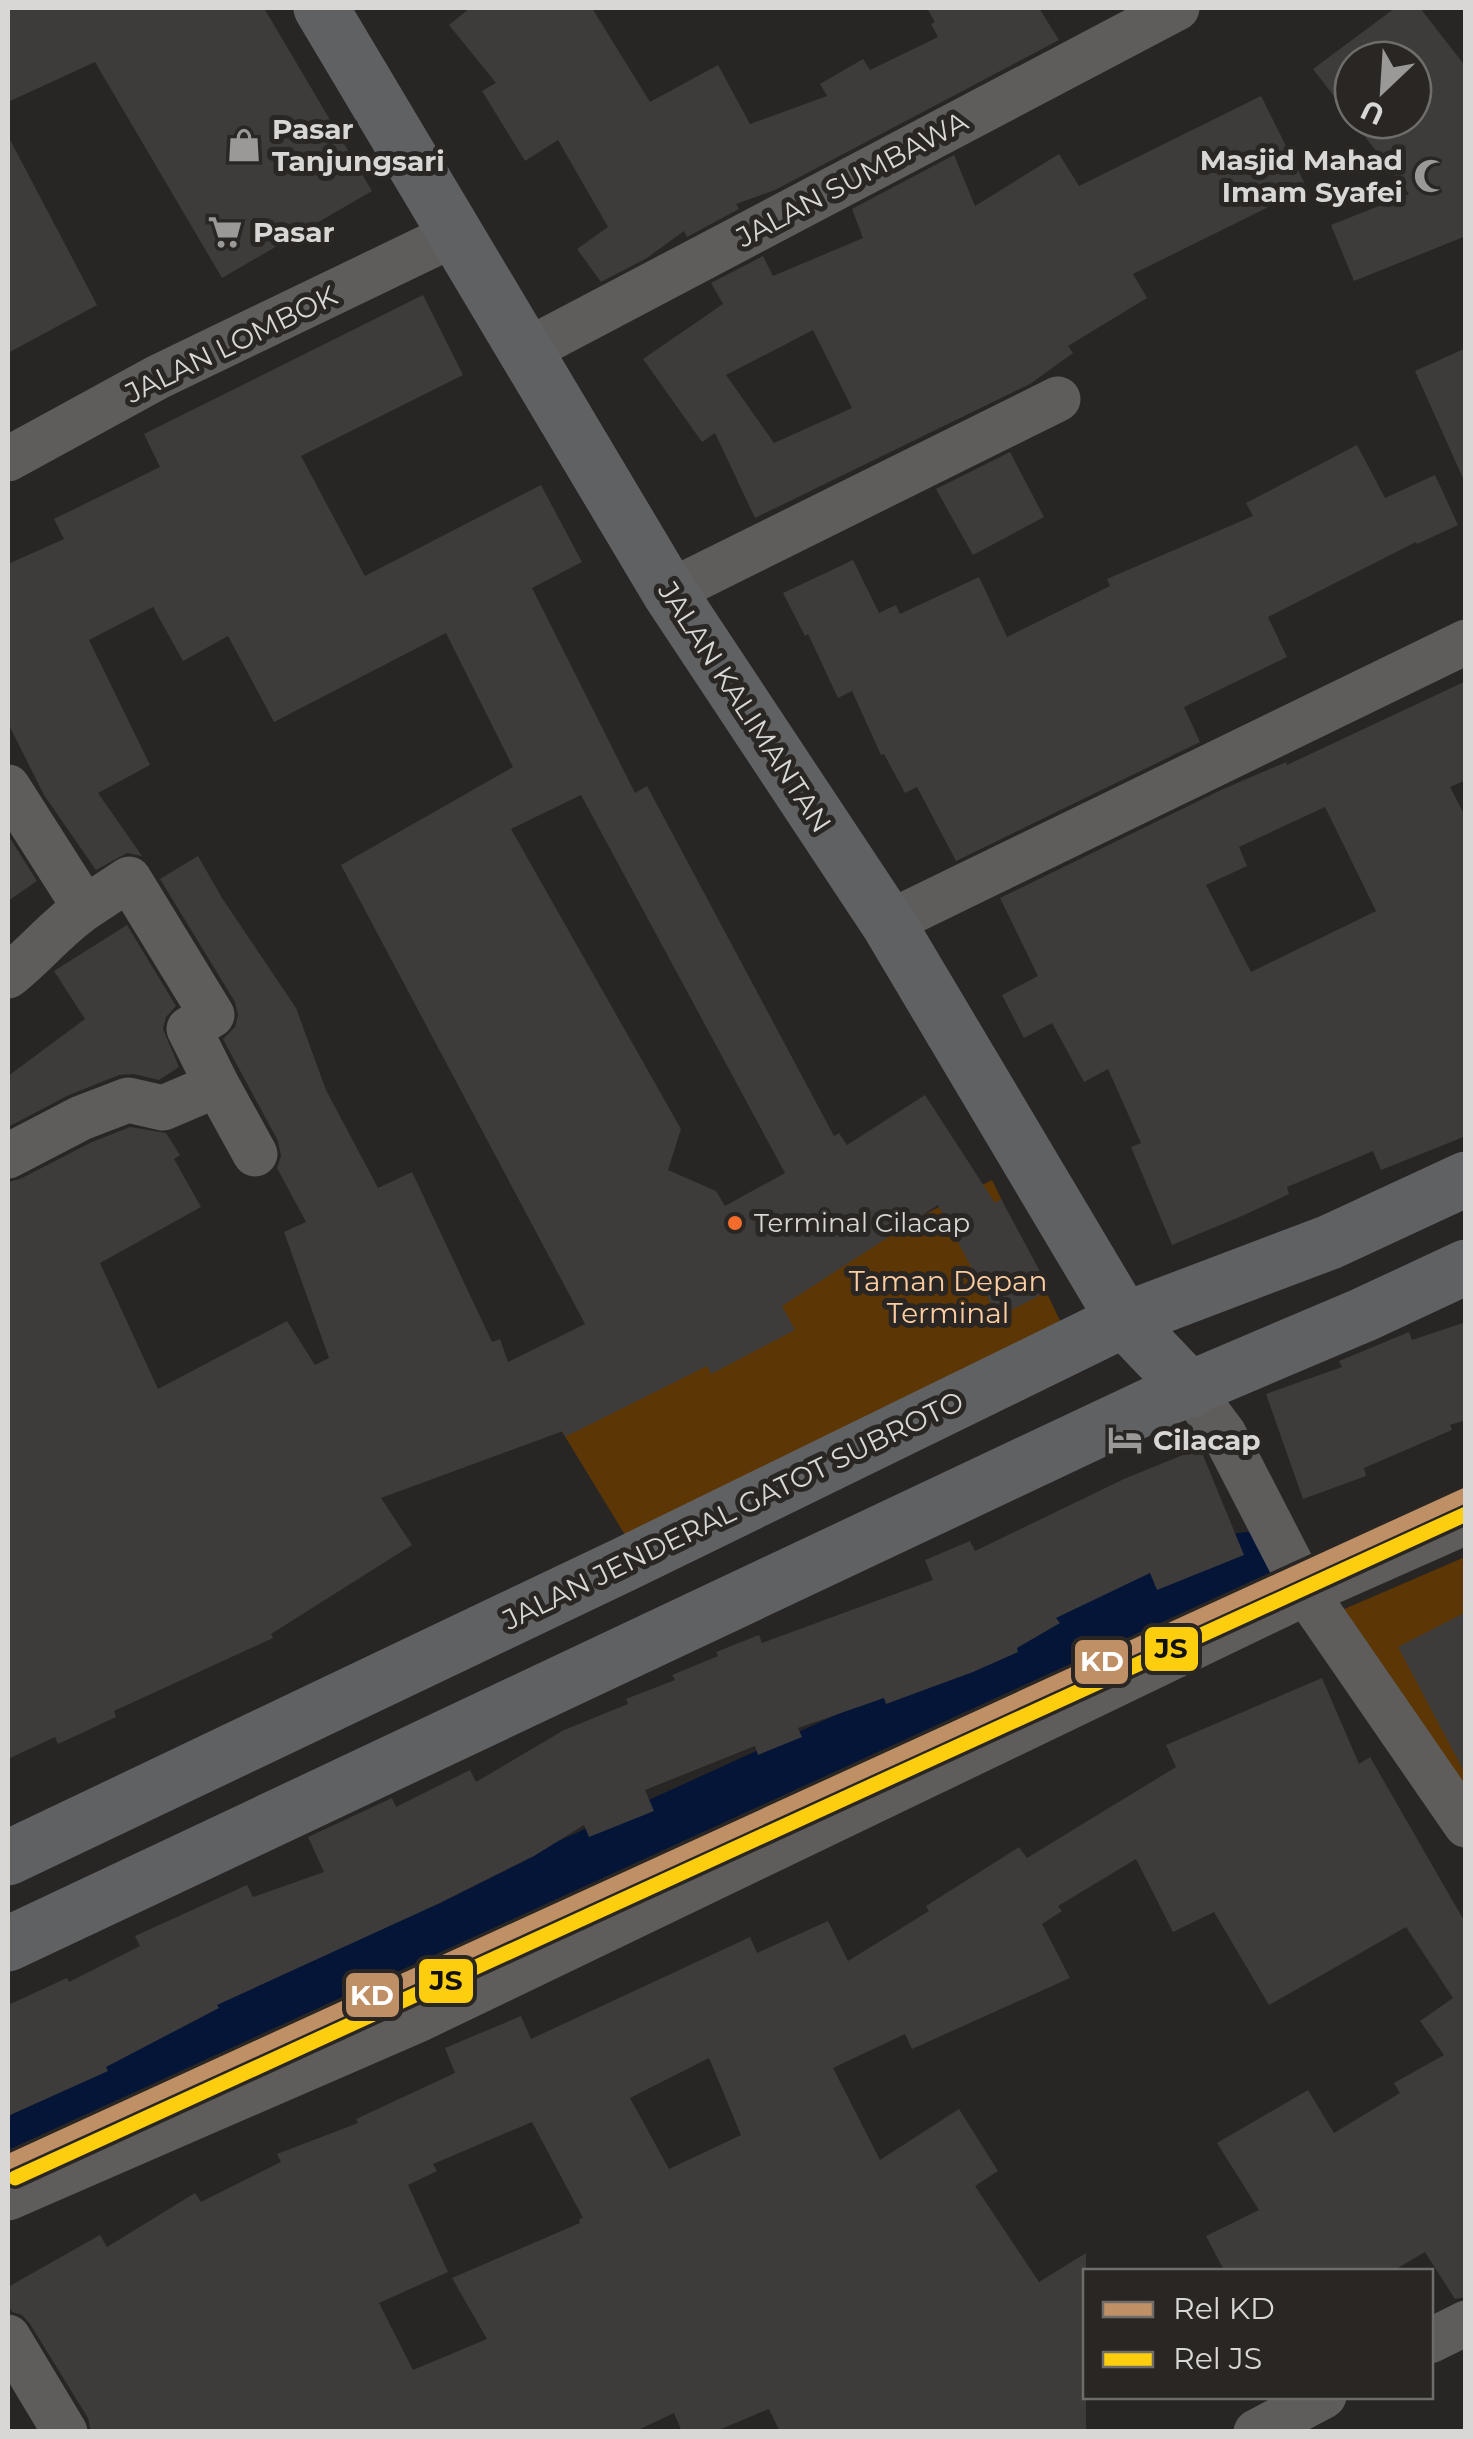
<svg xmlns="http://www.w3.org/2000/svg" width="1473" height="2439" viewBox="0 0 1473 2439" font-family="Montserrat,sans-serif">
	<rect width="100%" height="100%" fill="#282624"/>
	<path fill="#5d3605" d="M992 1180 1067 1335 630 1543 547 1407Z
		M1465 1557V1828L1321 1619Z"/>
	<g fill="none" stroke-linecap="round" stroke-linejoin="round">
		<path stroke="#041537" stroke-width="88" d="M8 2140 1247 1576"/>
	</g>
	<path fill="#3d3c3a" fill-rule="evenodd" d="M8 8H264L372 191 222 278 95 62 8 102Z
		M470 8H592L650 102 718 65 750 124 827 96 820 84 863 59 870 70 938 37 931 24 935 22 927 8H1039L1059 40 775 190 736 204 739 209 687 237 684 231 647 258 601 282 577 249 608 227 558 140 525 161 482 91 496 83 449 25Z
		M1395 8H1420L1466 67V236L1354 281 1331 225 1409 194 1313 69ZM1353 60H1413V120H1353Z
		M1261 96 1307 188 1133 274 1147 298 1068 346 1073 353 1030 384 755 518 715 433 702 442 643 359 723 304 711 283 763 256 773 276 863 238 852 209 954 155 975 206 1059 154 1079 186ZM813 330 852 408 774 443 726 375Z
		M8 136 97 305 8 353Z
		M423 295 463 375 301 456 365 576 541 485 582 562 532 588 635 793 647 786 834 1136 839 1133 847 1145 925 1095 995 1203 1001 1199 1050 1290 998 1317 938 1205 782 1306 795 1330 711 1374 707 1366 565 1437 563 1431 381 1498 412 1545 271 1634 273 1638 114 1711 116 1717 58 1744 55 1737 8 1759V1182L20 1179 92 1142 130 1127 166 1133 180 1155 174 1159 201 1207 100 1263 158 1389 287 1321 315 1365 329 1358 284 1232 306 1222 277 1168 281 1156 278 1141 223 1039 235 1027 238 1015 235 1002 160 879 198 856 222 898 296 1008 326 1090 378 1188 412 1172 492 1342 500 1339 508 1362 585 1324 341 865 513 767 446 633 274 722 228 636 183 661 153 607 89 640 150 765 98 793 142 856 127 853 96 870 44 795 8 723V564L64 539 54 519 160 467 144 434ZM581 795 785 1173 725 1206 716 1191 668 1170 681 1129 511 829Z
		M1466 348V485L1415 371Z
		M1357 445 1385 498 1435 475 1458 525 1417 544 1416 542 1268 617 1287 657 1184 707 1200 742 956 861 917 787 905 793 884 754 881 755 852 691 838 698 808 634 805 636 783 593 853 560 879 613 896 605 900 614 979 577 1007 637 1110 586 1107 579 1253 516 1246 503Z
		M1010 452 1044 517 973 555 936 489Z
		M1466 681V780L1450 787 1466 818V1136L1381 1170 1373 1151 1287 1187 1289 1194 1242 1216 1172 1245 1131 1147 1141 1143 1108 1069 1084 1082 1052 1023 1024 1038 1002 995 1038 976 1000 898 1221 790 1286 762 1287 765ZM1325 807 1376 911 1251 972 1206 885 1247 866 1239 847Z
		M8 835 37 881 8 901Z
		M127 925 176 1006 166 1017 163 1029 179 1067 159 1080 134 1074 119 1075 69 1095 8 1127V1076L85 1019 54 971Z
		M1466 1322V1420L1450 1425 1452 1430 1364 1468 1366 1476 1303 1499 1266 1394 1342 1367 1339 1361 1409 1332 1412 1340Z
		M1200 1448 1244 1555 1157 1590 1150 1573 1056 1618 1060 1623 1017 1648 1018 1652 973 1672 886 1704 884 1698 798 1728 802 1737 758 1755 755 1746 645 1790 654 1811 589 1837 584 1825 534 1856 440 1903 217 2005 219 2008 106 2067 108 2071 8 2116V2005L67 1978 69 1982 140 1946 135 1936 247 1885 253 1897 324 1872 308 1837 392 1798 396 1807 470 1770 476 1782 564 1730 628 1704 626 1699 675 1680 672 1675 718 1656 716 1652 759 1635 762 1643 933 1580 925 1560 970 1541 975 1551 1124 1479Z
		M1466 1612V1775L1398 1647Z
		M1322 1678 1359 1764 1370 1757 1466 1924V2297L1455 2299 1425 2252 1391 2272H1225L1206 2236 1259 2210 1217 2143 1308 2090 1334 2133 1400 2093 1394 2083 1444 2055 1420 2021 1453 1998 1406 1927 1269 2005 1214 1912 1173 1932 1136 1859 1058 1906 1062 1911 1042 1924 1070 1978 912 2049 905 2034 833 2068 880 2160 959 2109 998 2171 975 2186 1039 2282 1086 2253V2432H780L769 2409 714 2432H682L674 2413 634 2432H91L88 2418 30 2324 22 2315 12 2312 8 2304V2287L100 2235 107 2247 195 2193 201 2202 281 2162 277 2154 358 2123 356 2119 455 2073 445 2048 521 2016 531 2039 750 1937 757 1953 828 1921 848 1961 929 1911 926 1906 1019 1847 1027 1858 1176 1767 1166 1745ZM709 2058 741 2135 669 2169 630 2098ZM532 2122 583 2218 579 2219 580 2223 452 2278 487 2339 413 2370 379 2303 448 2272 408 2185 437 2171 433 2164Z"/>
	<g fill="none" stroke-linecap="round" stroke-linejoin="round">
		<path stroke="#5e5d5c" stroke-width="45" d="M526 351 1177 8
			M8 459 158 377 457 233
			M669 592 1058 399
			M8 787 85 908C56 928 35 955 8 976
			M85 908 129 879 212 1015 189 1029 217 1085
			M888 923 1466 642
			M8 1156 81 1118 128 1100 163 1108 217 1085 255 1154
			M1191 1390 1224 1434 1306 1593 1466 1825
			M8 2198 420 2019 1306 1593 1466 1522
			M8 2337 65 2432
			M1430 2341 1466 2323
			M1256 2432 1324 2396"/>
		<path stroke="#606163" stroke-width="55" d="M321 8 669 592 888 923 1124 1320 1191 1390
			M8 1858 625 1564 1124 1320 1330 1242 1466 1179
			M8 1944 1151 1405 1363 1315 1466 1267"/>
		<g stroke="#292623" stroke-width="22">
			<path id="rail-1" d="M8 2162 1466 1495"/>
		</g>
		<g stroke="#292623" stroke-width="22">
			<path id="rail-2" d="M15 2178 1466 1514"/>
		</g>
		<use href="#rail-1" stroke="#bf9065" stroke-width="15"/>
		<use href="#rail-2" stroke="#fcce0d" stroke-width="15"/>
	</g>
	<defs>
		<g id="shop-bare" transform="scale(2.7)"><path d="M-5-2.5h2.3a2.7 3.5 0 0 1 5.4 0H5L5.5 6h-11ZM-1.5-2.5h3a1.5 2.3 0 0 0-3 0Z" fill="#9a9997" stroke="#292623" stroke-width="2.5" paint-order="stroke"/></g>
		<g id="mosque-bare" transform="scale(2.7)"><path d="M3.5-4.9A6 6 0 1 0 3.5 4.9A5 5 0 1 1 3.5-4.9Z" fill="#9a9997" stroke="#292623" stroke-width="2.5" paint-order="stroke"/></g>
		<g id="supermarket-bare" transform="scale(2.7)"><path d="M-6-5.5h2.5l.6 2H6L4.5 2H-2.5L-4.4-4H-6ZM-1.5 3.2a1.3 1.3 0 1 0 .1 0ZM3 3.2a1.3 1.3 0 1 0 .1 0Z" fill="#9a9997" stroke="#292623" stroke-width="2.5" paint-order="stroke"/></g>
		<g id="hotel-bare" transform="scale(2.7)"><path d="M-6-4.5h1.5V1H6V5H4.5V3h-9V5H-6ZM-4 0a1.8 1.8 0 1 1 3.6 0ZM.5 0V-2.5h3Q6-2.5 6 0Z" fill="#9a9997" stroke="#292623" stroke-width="2.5" paint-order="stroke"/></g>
	</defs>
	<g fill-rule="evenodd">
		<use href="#shop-bare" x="244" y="145"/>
		<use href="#mosque-bare" x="1431" y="176"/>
		<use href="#supermarket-bare" x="225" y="232"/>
		<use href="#hotel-bare" x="1125" y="1440"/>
	</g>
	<circle fill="#f36c2b" stroke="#292623" stroke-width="4" cx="735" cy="1223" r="9"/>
	<g text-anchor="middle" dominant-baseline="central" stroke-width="10" stroke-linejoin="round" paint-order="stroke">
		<g font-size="26" fill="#d8d7d5" stroke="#292623" text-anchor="start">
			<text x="754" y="1223">Terminal Cilacap</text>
		</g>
		<g font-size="28" font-weight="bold" fill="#d8d7d5" stroke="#292623" text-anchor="start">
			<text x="272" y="129">Pasar<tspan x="272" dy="32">Tanjungsari</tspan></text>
			<text x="1403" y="160" text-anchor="end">Masjid Mahad<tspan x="1403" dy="32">Imam Syafei</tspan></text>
			<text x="253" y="232">Pasar</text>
			<text x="1153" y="1440">Cilacap</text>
		</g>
		<g font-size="28" fill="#d8d7d5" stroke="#292623">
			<text transform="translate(852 179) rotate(-28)">JALAN SUMBAWA</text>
			<text transform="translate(231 344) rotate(-26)">JALAN LOMBOK</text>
			<text transform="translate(745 707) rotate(57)">JALAN KALIMANTAN</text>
			<text transform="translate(733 1510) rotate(-26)">JALAN JENDERAL GATOT SUBROTO</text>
		</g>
		<g font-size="28" fill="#fccda1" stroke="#292623">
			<text x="948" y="1281">Taman Depan<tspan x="948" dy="32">Terminal</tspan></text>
		</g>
	</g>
	<g stroke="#292623" stroke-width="4">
		<rect x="1143" y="1625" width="57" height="48" rx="10" fill="#fcce0d"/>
		<rect x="1073" y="1638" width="57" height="48" rx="10" fill="#bf9065"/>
		<rect x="417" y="1957" width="58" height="48" rx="10" fill="#fcce0d"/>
		<rect x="344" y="1971" width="57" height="48" rx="10" fill="#bf9065"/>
	</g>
	<g font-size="28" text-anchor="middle" font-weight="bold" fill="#fff">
		<text x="1102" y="1671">KD</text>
		<text x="372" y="2005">KD</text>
	</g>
	<g font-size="28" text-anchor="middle" font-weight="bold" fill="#111">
		<text x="1171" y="1658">JS</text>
		<text x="446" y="1990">JS</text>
	</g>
	<rect width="1473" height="2439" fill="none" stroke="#d8d7d5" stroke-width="20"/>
	<rect x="1083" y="2269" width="350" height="130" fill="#292623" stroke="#6f6d6a" stroke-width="2.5"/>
	<rect x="1103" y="2302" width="50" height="15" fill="#bf9065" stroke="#6f6d6a" stroke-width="2.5"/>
	<text x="1173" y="2319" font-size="30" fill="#d8d7d5">Rel KD</text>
	<rect x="1103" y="2352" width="50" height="15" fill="#fcce0d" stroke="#6f6d6a" stroke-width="2.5"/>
	<text x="1173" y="2369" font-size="30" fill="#d8d7d5">Rel JS</text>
	<g transform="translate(1383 90) rotate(205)"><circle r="48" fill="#292623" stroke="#6f6d6a" stroke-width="2.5"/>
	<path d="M0-8L18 38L0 25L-18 38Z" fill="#9a9997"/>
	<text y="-15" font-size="28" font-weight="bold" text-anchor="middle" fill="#d8d7d5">U</text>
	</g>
</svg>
